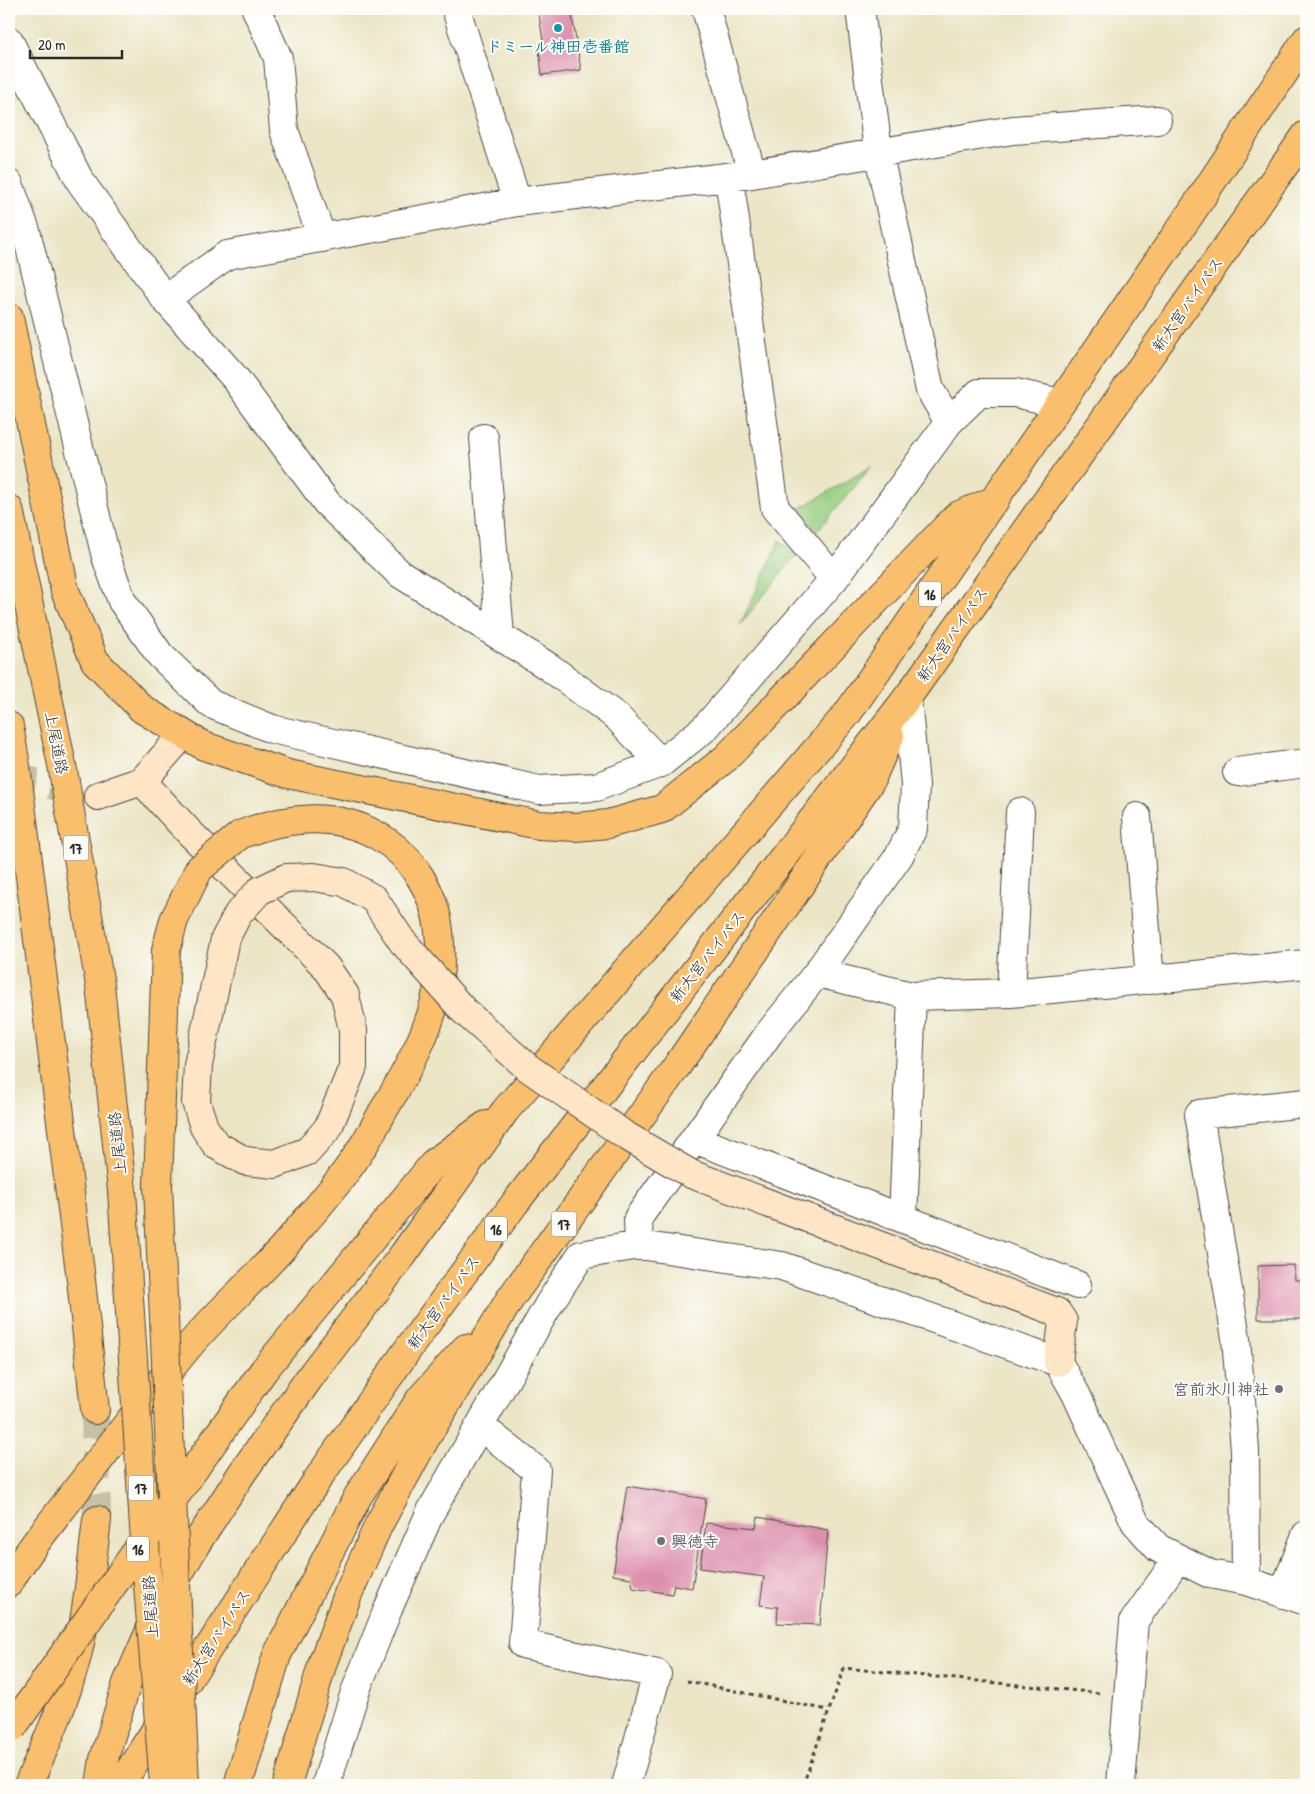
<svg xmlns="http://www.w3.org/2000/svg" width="1315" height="1794" viewBox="0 0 1315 1794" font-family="'Patrick Hand','Klee One',sans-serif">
	<rect width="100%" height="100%" fill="#fdfcf7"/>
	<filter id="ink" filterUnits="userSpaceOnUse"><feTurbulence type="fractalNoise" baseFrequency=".02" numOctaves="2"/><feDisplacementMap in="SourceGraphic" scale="10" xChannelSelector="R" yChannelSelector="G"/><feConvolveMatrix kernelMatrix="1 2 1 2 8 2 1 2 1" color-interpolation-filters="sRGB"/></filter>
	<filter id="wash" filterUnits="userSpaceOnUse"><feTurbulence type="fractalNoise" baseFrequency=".0096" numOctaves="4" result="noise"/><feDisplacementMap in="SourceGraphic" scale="20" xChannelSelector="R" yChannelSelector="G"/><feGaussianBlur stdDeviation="1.12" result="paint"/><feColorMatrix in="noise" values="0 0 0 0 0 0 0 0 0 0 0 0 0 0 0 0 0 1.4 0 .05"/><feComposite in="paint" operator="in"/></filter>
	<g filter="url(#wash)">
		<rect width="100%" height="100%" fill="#ebe5c5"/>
		<path fill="#93ca7c" stroke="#5f7a54" d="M872 466 813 536 794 512Z
			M780 540 797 554 740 625Z"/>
		<g id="blocks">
			<path fill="#dd90ae" d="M538 9H571L581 70 542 75 539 49 544 47Z
				M1294 1265 1295 1280H1306V1319H1258V1266Z
				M627 1486 706 1499 692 1588 674 1585 672 1594 633 1588 631 1578 613 1575Z
				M758 1517 828 1530 820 1625 777 1623 778 1607 760 1605 764 1577 700 1568 706 1523 756 1528Z"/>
		</g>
	</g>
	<g filter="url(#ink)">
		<use href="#blocks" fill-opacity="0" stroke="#484742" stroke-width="1"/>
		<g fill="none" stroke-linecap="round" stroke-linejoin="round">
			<path stroke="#c5c0a6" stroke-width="28" stroke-dasharray="28 14" stroke-linecap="butt" d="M175 744 211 704
				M9 776 98 796"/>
			<path stroke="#c5c0a6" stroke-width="28" stroke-dasharray="28 14" stroke-linecap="butt" d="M95 1410 97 1520"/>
			<g stroke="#484742" stroke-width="30">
				<path id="street" d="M256 9 278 58 284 130 322 238
					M456 9 517 202
					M706 9 752 174
					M860 9 878 151 930 390 949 422
					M9 41 80 181 165 299 235 378 327 503 399 573 549 667 617 717 661 763
					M729 177 775 508 834 579
					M9 184 26 231 106 557 122 601 160 655 211 704 272 729 539 790 596 787 661 763 705 728 834 579 949 422 979 393H1015L1060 403
					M165 299 227 255 517 202 752 174 1013 130 1157 120
					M484 438 500 636
					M1237 772 1306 763
					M1137 817 1150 980
					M817 973 912 996 1011 993 1306 964
					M1011 993 1020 812
					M694 1139 1077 1285
					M903 1219 912 996
					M639 1245 638 1218 770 1032 817 973 899 856 913 828 915 785 907 698
					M480 1426 536 1470 523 1644 657 1674 626 1785
					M1246 1581 1245 1450 1236 1338 1199 1114 1306 1103
					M1283 1594 1306 1535
					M326 1785 355 1692 388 1609 430 1513 549 1304 581 1255 639 1245 782 1266 1058 1362 1076 1394 1135 1522 1158 1548 1210 1574 1246 1581 1306 1601
					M1121 1785 1134 1621 1178 1558"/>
			</g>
			<g stroke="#484742" stroke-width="30">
				<path id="secondary" d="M142 781 188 831 326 967 345 995 353 1030V1067L342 1094 328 1128 308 1151 275 1164 245 1161 216 1145 204 1127 196 1102 198 1065 225 939
					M98 796 142 781 175 744
					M910 1257 1057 1312 1063 1321 1058 1362"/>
			</g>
			<g stroke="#484742" stroke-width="30">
				<path id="highway" d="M9 317 65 591 95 661 142 709 204 746 288 774 539 825 576 827 608 824 662 809 726 758 957 516 995 500
					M9 509 62 765 100 985 122 1191
					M9 726 16 766 81 1280 95 1410
					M264 1370 435 1162 486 1125
					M9 1583C27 1551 52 1522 74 1493 112 1444 149 1394 189 1346 221 1308 259 1276 291 1238 314 1211 342 1180 360 1151 373 1131 383 1110 395 1091 426 1035 446 996 439 931 435 893 412 855 378 836 335 811 283 817 240 835
					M28 1785C49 1737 71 1689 81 1638 89 1599 92 1559 97 1520
					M100 1785 104 1759 127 1683 160 1607 196 1544 242 1473 313 1373 403 1255 505 1111 847 714 1191 213 1306 40
					M120 1785 317 1480 408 1349 515 1203 907 698 1306 135
					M238 1785 277 1655 358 1496 420 1399 466 1348
					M287 1785 323 1662 348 1594 379 1524 424 1441 510 1299 677 1066 870 782 890 736"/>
			</g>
			<path stroke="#484742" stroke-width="3" stroke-dasharray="4 4" stroke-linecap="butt" d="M687 1681 828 1710
				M803 1785 844 1668 1100 1693"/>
			<use href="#street" stroke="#fff" stroke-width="28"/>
			<use href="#secondary" stroke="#fde5c5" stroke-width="28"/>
			<use href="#highway" stroke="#f9bf6d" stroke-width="28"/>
			<g stroke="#484742" stroke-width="30" stroke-linecap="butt">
				<path id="secondary-bridge" d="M225 939 238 914 259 891 286 878 314 877 344 882 374 899 402 941 464 1011 527 1067 623 1134 691 1174 910 1257"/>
			</g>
			<g stroke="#484742" stroke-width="30" stroke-linecap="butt">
				<path id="highway-bridge" d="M122 1191 147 1573 164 1785
					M12 1728 264 1370
					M185 1785 158 1186 166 950 174 920 199 869 240 835"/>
			</g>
			<use href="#secondary-bridge" stroke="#fde5c5" stroke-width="28"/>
			<use href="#highway-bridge" stroke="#f9bf6d" stroke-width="28"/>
		</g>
	</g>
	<circle fill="#0f9aa8" stroke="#fdfcf7" stroke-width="2" cx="558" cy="28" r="5"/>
	<g fill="#6b7280" stroke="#fdfcf7" stroke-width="2">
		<circle cx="1279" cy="1389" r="5"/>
		<circle cx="661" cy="1541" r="5"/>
	</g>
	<g text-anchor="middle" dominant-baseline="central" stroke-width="4" stroke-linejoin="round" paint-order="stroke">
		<g fill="#fdfcf7" stroke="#6a6a68" stroke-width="1">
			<rect x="919" y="581.5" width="22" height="25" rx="4"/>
			<rect x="63.5" y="835.5" width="25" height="25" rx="4"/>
			<rect x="551.5" y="1211.5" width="25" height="25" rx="4"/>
			<rect x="485" y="1216.5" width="22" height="25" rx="4"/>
			<rect x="128.5" y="1475.5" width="25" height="25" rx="4"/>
			<rect x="127" y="1536.5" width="22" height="25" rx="4"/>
		</g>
		<g font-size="15" font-weight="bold" fill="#2b2b2b">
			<text x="930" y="594">16</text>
			<text x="76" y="848">17</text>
			<text x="564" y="1224">17</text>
			<text x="496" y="1229">16</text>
			<text x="141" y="1488">17</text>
			<text x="138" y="1549">16</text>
		</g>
		<g font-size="16" font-weight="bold" fill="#0d838f" stroke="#fdfcf7">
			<text x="558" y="46">ドミール神田壱番館</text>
		</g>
		<g font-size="16" fill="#2b2b2b" stroke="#fdfcf7">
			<text transform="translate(1187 304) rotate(-55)">新大宮バイパス</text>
			<text transform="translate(952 634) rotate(-55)">新大宮バイパス</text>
			<text transform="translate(57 743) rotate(79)">上尾道路</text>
			<text transform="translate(707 956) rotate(-52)">新大宮バイパス</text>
			<text transform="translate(117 1143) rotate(-96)">上尾道路</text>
			<text transform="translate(443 1302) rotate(-54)">新大宮バイパス</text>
			<text transform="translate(150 1607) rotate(-94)">上尾道路</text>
			<text transform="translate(216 1637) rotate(-57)">新大宮バイパス</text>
		</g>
		<g font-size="16" font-weight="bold" fill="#5b616d" stroke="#fdfcf7" text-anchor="end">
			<text x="1269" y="1389">宮前氷川神社</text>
			<text x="671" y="1541" text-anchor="start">興徳寺</text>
		</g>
	</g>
	<rect width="1315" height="1794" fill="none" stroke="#fdfcf7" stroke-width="30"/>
	<path d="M30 50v8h92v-8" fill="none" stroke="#2b2b2b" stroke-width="2.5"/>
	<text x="38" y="50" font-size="15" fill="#2b2b2b" stroke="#fdfcf7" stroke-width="4" paint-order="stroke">20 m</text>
</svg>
